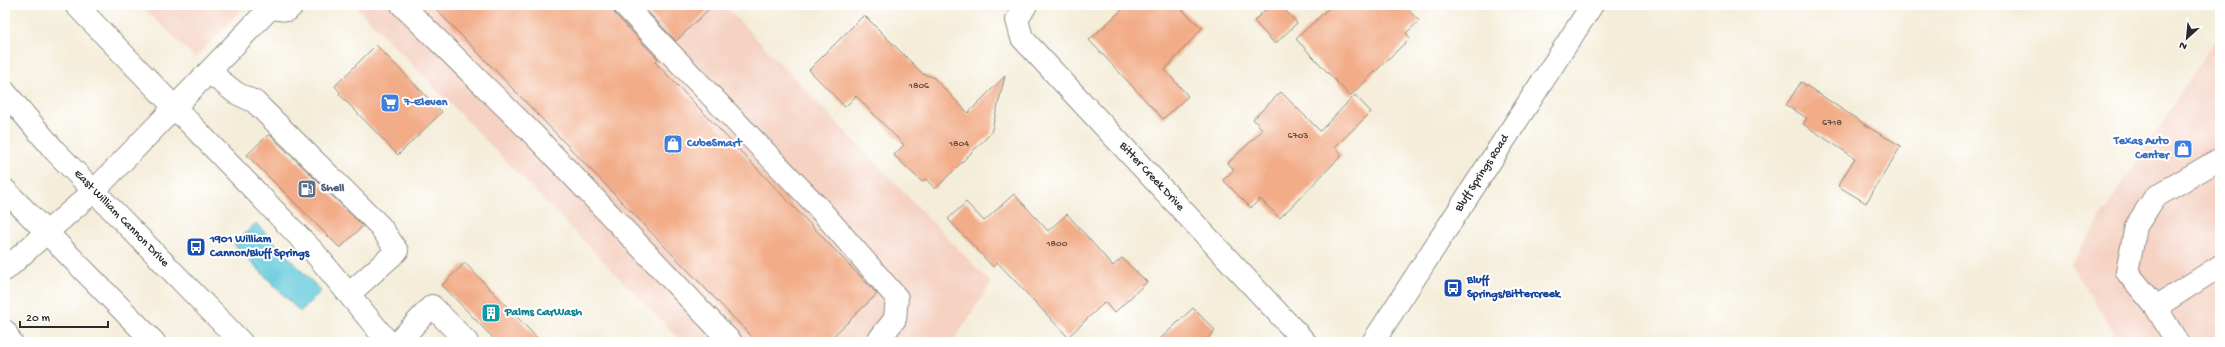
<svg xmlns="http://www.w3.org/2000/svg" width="2225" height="347" viewBox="0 0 2225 347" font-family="'Gochi Hand',sans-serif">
	<rect width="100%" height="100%" fill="#fff"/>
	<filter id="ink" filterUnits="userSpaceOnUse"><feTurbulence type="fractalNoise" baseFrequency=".025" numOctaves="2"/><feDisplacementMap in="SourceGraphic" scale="8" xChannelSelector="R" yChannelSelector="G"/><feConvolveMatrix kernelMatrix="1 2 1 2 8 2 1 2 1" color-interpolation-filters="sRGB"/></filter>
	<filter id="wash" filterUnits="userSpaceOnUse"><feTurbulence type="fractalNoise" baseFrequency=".012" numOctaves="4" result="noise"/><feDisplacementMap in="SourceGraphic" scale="16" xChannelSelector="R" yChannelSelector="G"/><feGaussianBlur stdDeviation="0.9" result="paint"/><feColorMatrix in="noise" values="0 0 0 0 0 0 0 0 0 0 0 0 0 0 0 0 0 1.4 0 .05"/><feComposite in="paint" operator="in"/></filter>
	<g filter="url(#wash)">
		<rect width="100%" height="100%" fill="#f4edd9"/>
		<path fill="#f5d2c2" d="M141 5H247L195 58Z
			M354 5H724L991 283 953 342H682Z
			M2220 32V342H2121L2070 265Z"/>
		<path fill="#5ec8d9" stroke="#447a82" d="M256 223 321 291 300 312 234 244Z"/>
		<g id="blocks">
			<path fill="#f2ac87" d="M432 5H612L615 14 658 59 655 62 877 294 827 342H757Z
				M641 5H713L676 41Z
				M1127 5H1177L1202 28 1165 70 1188 96 1163 119 1089 40Z
				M1270 5H1280L1297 23 1275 44 1254 21Z
				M1332 5H1404L1419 21 1406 33 1410 38 1350 96 1296 39Z
				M864 15 923 74 933 77 968 113 1005 76 991 133 935 189 926 179 922 182 894 155 904 145 856 96 845 107 809 70Z
				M376 45 442 112 398 155 339 94 340 92 335 86Z
				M1801 82 1873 130 1901 146 1866 203 1838 186 1855 158 1803 124 1807 118 1786 105Z
				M1281 92 1320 131 1355 95 1371 112 1335 147 1342 155 1280 218 1260 199 1251 208 1223 180 1234 170 1228 163 1263 130 1253 119Z
				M269 134 363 226 340 248 247 155Z
				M1014 194 1048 231 1067 214 1113 266 1122 258 1147 282 1114 313 1105 302 1068 337 997 262 993 267 948 219 966 202 984 221Z
				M465 263 541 342H497L442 285Z
				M1193 308 1215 330 1204 342H1157Z"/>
		</g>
	</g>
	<g filter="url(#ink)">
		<use href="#blocks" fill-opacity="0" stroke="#908c82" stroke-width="1"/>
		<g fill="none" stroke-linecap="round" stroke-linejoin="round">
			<g stroke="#908c82" stroke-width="24">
				<g id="minor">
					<path d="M76 5 314 252 388 342"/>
					<path d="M402 5 534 135 731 342"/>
					<path d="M624 5 816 205 897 298 895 319 877 342"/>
					<path id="s1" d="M1026 5 1017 20 1022 38 1305 342"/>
					<path d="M270 8 288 10 293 5"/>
					<path d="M209 72 236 93 255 102 380 226 397 251 349 294"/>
					<path d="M94 191 270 8V5"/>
					<path d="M5 270 47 232"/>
					<path d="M2156 307 2220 266"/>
					<path d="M5 331 11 342"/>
					<path d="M398 342 432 306 467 342"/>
					<path id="s2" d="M1373 342 1592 5"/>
					<path d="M2177 342 2156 307 2127 272 2136 226 2155 197 2220 159"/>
				</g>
			</g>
			<g stroke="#908c82" stroke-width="24">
				<g id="major">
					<path id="s3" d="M5 92 55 151 241 342"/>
					<path d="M5 190 154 342"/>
					<path d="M47 232 94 191"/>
				</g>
			</g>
			<use href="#minor" stroke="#fff" stroke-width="22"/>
			<use href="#major" stroke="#fff" stroke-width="22"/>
		</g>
	</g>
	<defs>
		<g id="supermarket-square" transform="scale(1)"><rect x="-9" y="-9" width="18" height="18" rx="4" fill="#3f7fe0" stroke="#fff"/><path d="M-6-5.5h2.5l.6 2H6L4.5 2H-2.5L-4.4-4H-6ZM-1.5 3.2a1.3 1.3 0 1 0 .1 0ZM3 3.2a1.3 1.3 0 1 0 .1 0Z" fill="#fff"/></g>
		<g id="shop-square" transform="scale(1)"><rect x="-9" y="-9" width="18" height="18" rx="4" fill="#3f7fe0" stroke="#fff"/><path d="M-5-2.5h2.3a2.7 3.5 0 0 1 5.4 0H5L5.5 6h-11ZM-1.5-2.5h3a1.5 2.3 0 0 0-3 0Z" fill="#fff"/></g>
		<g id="fuel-square" transform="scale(1)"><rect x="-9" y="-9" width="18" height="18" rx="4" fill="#5c6f8a" stroke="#fff"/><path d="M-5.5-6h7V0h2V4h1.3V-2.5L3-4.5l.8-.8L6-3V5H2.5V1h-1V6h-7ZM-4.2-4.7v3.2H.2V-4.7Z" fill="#fff"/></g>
		<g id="bus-square" transform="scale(1)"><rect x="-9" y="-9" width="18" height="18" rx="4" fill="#1a4fb4" stroke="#fff"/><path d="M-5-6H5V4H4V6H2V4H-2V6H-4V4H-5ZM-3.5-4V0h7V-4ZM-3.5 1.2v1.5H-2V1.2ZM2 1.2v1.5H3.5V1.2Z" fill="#fff"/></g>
		<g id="building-square" transform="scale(1)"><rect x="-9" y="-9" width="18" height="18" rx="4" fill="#0f9aa8" stroke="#fff"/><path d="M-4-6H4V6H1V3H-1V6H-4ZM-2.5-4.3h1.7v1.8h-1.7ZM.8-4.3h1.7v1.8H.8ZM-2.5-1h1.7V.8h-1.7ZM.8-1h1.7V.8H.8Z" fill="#fff"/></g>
	</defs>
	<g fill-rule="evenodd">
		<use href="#supermarket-square" x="390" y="103"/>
		<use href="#shop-square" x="673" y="144"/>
		<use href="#shop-square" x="2183" y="149"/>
		<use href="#fuel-square" x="307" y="189"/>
		<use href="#bus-square" x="196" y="247"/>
		<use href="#bus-square" x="1453" y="288"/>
		<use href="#building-square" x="491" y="313"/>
	</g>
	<g text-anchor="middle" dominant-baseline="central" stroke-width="4" stroke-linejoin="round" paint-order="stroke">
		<g font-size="10" fill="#5d4b42">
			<text x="919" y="86">1806</text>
			<text x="1832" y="123">6718</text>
			<text x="1298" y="136">6703</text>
			<text x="959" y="144">1804</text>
			<text x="1057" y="244">1800</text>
		</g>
		<g font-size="12" font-weight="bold" fill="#366cbe" stroke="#fff" text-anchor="start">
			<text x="404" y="103">7-Eleven</text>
			<text x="2169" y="142" text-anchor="end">Texas Auto<tspan x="2169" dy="14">Center</tspan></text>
			<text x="687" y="144">CubeSmart</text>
		</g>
		<g font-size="12" fill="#2b2b2b" stroke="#fff">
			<text stroke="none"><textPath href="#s2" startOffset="201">Bluff Springs Road</textPath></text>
			<text stroke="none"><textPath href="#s1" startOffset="226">Bitter Creek Drive</textPath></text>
			<text stroke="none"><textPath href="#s3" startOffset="172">East William Cannon Drive</textPath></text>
		</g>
		<g font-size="12" font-weight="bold" fill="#4e5e75" stroke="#fff" text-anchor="start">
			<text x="321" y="189">Shell</text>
		</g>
		<g font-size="12" font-weight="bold" fill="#164399" stroke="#fff" text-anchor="start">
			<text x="210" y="240">1901 William<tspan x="210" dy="14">Cannon/Bluff Springs</tspan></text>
			<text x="1467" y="281">Bluff<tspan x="1467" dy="14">Springs/Bittercreek</tspan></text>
		</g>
		<g font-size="12" font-weight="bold" fill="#0d838f" stroke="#fff" text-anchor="start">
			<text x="505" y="313">Palms CarWash</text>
		</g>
	</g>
	<rect width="2225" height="347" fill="none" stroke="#fff" stroke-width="20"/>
	<g transform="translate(2187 38) rotate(207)" stroke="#ffffff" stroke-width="3" paint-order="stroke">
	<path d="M0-3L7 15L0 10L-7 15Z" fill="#2b2b2b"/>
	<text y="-6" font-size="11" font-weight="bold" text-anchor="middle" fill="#2b2b2b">N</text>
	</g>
	<path d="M20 321v6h88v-6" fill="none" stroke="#2b2b2b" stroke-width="2"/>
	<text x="26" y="321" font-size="12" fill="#2b2b2b" stroke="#ffffff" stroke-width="3" paint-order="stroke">20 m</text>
</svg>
